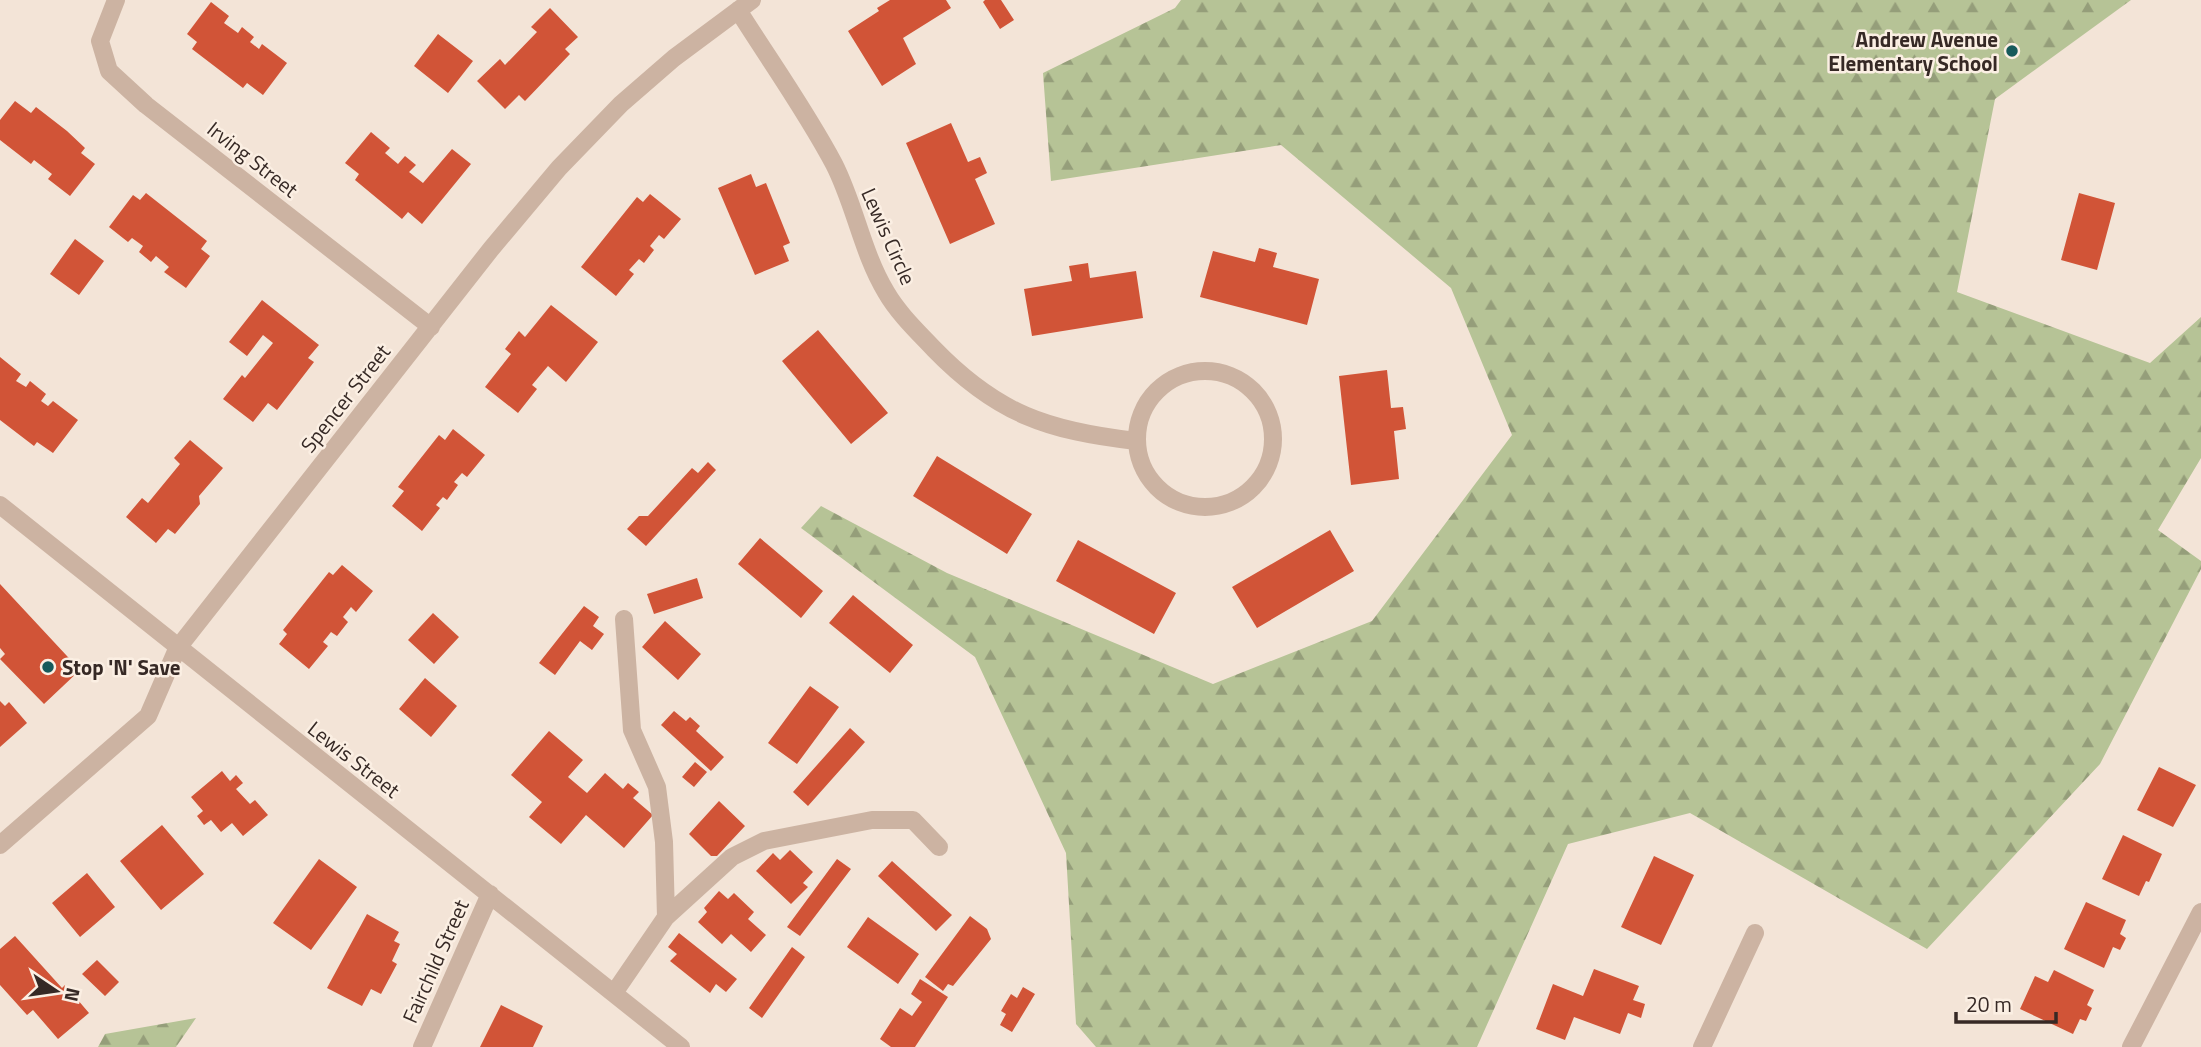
<svg xmlns="http://www.w3.org/2000/svg" width="2201" height="1047" viewBox="0 0 2201 1047" font-family="'Titillium Web',sans-serif">
	<defs>
		<pattern id="forest-firs" width="22" height="20" patternUnits="userSpaceOnUse" patternTransform="scale(1.75)"><rect width="22" height="20" fill="#b6c396"/><path d="M5 1l3.5 6h-7zM16 11l3.5 6h-7z" fill="#959e7a"/></pattern>
	</defs>
	<rect width="100%" height="100%" fill="#f3e4d7"/>
	<path fill="url(#forest-firs)" d="M1181 0H2131L1995 99 1957 292 2150 363 2201 317V458L2158 530 2201 561V569L2100 764 1927 949 1690 813 1568 844 1477 1047H1096L1076 1024 1066 853 975 657 801 528 821 506 947 573 1213 684 1372 621 1512 435 1451 288 1281 145 1051 181 1043 73 1175 8Z
		M196 1018 176 1047H98L105 1034Z"/>
	<path fill="#d15437" d="M890 0H946L951 8 903 38 916 64 882 86 848 31 879 11 877 8Z
		M985 0H1001L1014 20 1000 29 983 2Z
		M211 2 229 16 224 23 238 33 242 27 254 37 250 42 259 49 262 44 287 63 263 95 247 83 243 88 192 49 197 42 187 34Z
		M550 8 578 37 565 49 570 54 525 101 519 95 505 109 477 81 500 59 505 65 537 32 531 27Z
		M438 34 473 61 448 93 414 66Z
		M15 101 31 113 36 107 67 131 85 148 81 153 95 164 70 196 48 179 52 174 34 160 31 164 0 140V120Z
		M951 123 968 162 980 157 987 173 975 179 995 224 950 244 906 143Z
		M371 132 390 148 385 153 398 164 405 156 416 165 409 172 423 183 452 149 471 164 422 224 408 212 402 219 355 180 359 174 345 163Z
		M751 174 756 187 766 183 790 243 783 246 789 261 755 275 718 188Z
		M146 193 207 241 201 249 210 256 186 288 164 272 169 267 156 256 151 262 139 252 143 246 132 238 128 242 109 227 133 195 140 200Z
		M2079 193 2115 203 2097 270 2061 260Z
		M650 194 681 219 664 239 659 235 650 246 654 250 644 263 639 259 629 270 634 274 616 296 581 267 637 197 643 202Z
		M75 239 104 261 79 295 50 274Z
		M1259 248 1277 253 1273 267 1319 279 1307 325 1200 297 1213 251 1255 262Z
		M1088 263 1090 278 1136 271 1143 318 1032 336 1024 289 1072 281 1069 266Z
		M262 300 319 345 308 358 314 362 277 410 268 403 253 422 223 399 242 375 245 378 273 343 263 335 247 356 229 342Z
		M551 305 598 342 566 382 548 366 532 385 537 389 518 413 485 387 511 354 505 349 519 331 525 337Z
		M818 330 888 413 851 444 782 361Z
		M0 357 21 374 16 381 26 387 30 381 46 394 41 401 48 406 53 401 78 420 53 453 37 442 34 446 0 420Z
		M1387 370 1391 408 1403 407 1406 429 1394 431 1399 479 1351 485 1339 376Z
		M453 429 485 455 467 477 462 473 454 482 458 485 447 500 443 497 436 505 440 508 422 531 392 506 404 491 398 487 439 435 445 440Z
		M190 440 223 468 199 496 200 504 175 534 168 529 156 543 126 517 142 498 148 503 180 464 174 458Z
		M937 456 1032 514 1007 554 913 496Z
		M708 462 716 470 646 546 627 529 639 516H648L692 468 698 473Z
		M1330 530 1354 571 1257 628 1232 587Z
		M760 538 823 591 801 618 738 564Z
		M1078 540 1176 593 1154 634 1056 581Z
		M342 565 373 591 356 612 351 607 343 617 348 622 337 636 331 632 323 642 328 646 309 669 279 644 287 634 283 630 329 572 333 575Z
		M697 578 703 598 654 614 647 594Z
		M0 584 80 670 44 704 0 659 5 654 0 648Z
		M853 595 913 645 890 673 829 623Z
		M584 606 599 617 593 626 604 634 592 650 580 641 555 675 539 663Z
		M433 613 459 637 434 664 408 640Z
		M665 621 701 654 678 680 642 647Z
		M425 678 457 706 431 737 399 709Z
		M810 686 839 707 797 764 768 743Z
		M0 701 5 706 9 702 27 723 0 747Z
		M674 711 686 721 690 717 700 726 696 731 724 757 711 771 661 725Z
		M850 728 865 742 808 806 793 792Z
		M549 731 583 760 568 777 587 793 605 773 623 789 628 783 639 792 633 798 653 815 624 848 586 815 561 844 529 817 542 802 511 775Z
		M695 762 707 772 694 787 682 777Z
		M2159 767 2196 785 2173 827 2137 810Z
		M222 771 230 781 236 775 243 783 236 789 250 804 255 800 268 815 243 836 232 823 221 832 211 820 204 825 197 816 203 811 191 797Z
		M719 801 745 826 717 856H711L689 834Z
		M162 825 204 874 161 910 120 861Z
		M2123 835 2162 854 2149 882 2146 881 2139 896 2102 879Z
		M790 850 813 872 803 883 808 887 791 904 756 871 773 853 780 860Z
		M1654 856 1694 875 1661 945 1621 927Z
		M319 859 357 887 311 950 273 923Z
		M837 859 851 869 800 936 787 927Z
		M892 861 952 915 936 931 878 876Z
		M87 873 115 907 80 937 52 903Z
		M719 891 728 899 734 893 754 912 748 919 766 935 751 952 731 934 722 944 698 922 707 912 704 908Z
		M2086 902 2126 920 2120 934 2126 938 2120 950 2113 947 2104 968 2064 949Z
		M367 914 399 932 394 941 400 944 392 961 397 964 381 994 371 989 362 1006 327 988Z
		M970 916 987 929 991 939 953 986 948 984 943 991 925 977Z
		M868 917 919 954 898 984 847 947Z
		M679 933 737 979 726 992 716 984 710 993 670 961 677 954 668 947Z
		M15 936 62 988 65 985 89 1013 58 1039 33 1010 27 1015 0 985V949Z
		M792 947 805 957 762 1018 749 1008Z
		M97 960 119 982 105 996 82 974Z
		M1594 969 1639 986 1633 1000 1645 1004 1641 1018 1628 1013 1620 1034 1574 1017 1565 1040 1536 1029 1553 984 1583 996Z
		M2054 970 2094 990 2087 1005 2092 1008 2086 1021 2080 1019 2073 1034 2020 1009 2035 976 2048 982Z
		M920 979 948 997 915 1047H891L880 1039 900 1008 912 1016 922 1002 911 994Z
		M1023 987 1035 994 1012 1032 1000 1025 1006 1014 1001 1011 1011 994 1017 998Z
		M501 1005 543 1026 533 1047H480Z"/>
	<g fill="none" stroke-linecap="round" stroke-linejoin="round">
		<path stroke="#ccb3a2" stroke-width="18" d="M116 0 100 41 109 71 146 105 431 327
			M738 10C770 61 806 111 834 164 855 205 862 252 886 292 898 313 918 332 934 349 997 414 1048 431 1136 441
			M1137 439a68 68 0 1 1 136 0a68 68 0 1 1-136 0Z
			M0 505 681 1047
			M624 619 632 730 657 787 664 842 666 917
			M0 845 148 716 177 649 491 249 559 168 621 104 674 58 752 0
			M614 993 666 917 732 857 764 841 872 820H913L939 847
			M422 1047 490 894
			M1702 1047 1755 933
			M2131 1047 2201 912"/>
	</g>
	<g fill="#175a5b" stroke="#fbefe3" stroke-width="2.5">
		<circle cx="2012" cy="51" r="7"/>
		<circle cx="48" cy="667" r="7"/>
	</g>
	<g text-anchor="middle" dominant-baseline="central" stroke-width="5" stroke-linejoin="round" paint-order="stroke">
		<g font-size="21" font-weight="bold" fill="#362925" stroke="#fbefe3" text-anchor="end">
			<text x="1998" y="39">Andrew Avenue<tspan x="1998" dy="24">Elementary School</tspan></text>
			<text x="62" y="667" text-anchor="start">Stop 'N' Save</text>
		</g>
		<g font-size="21" fill="#362925" stroke="#fbefe3">
			<text transform="translate(253 159) rotate(38)">Irving Street</text>
			<text transform="translate(889 236) rotate(66)">Lewis Circle</text>
			<text transform="translate(345 398) rotate(-52)">Spencer Street</text>
			<text transform="translate(354 759) rotate(38)">Lewis Street</text>
			<text transform="translate(435 961) rotate(-66)">Fairchild Street</text>
		</g>
	</g>
	<g transform="translate(56 991) rotate(103)" stroke="#fbefe3" stroke-width="5" paint-order="stroke">
	<path d="M0-5L12 26L0 18L-12 26Z" fill="#362925"/>
	<text y="-10" font-size="19" font-weight="bold" text-anchor="middle" fill="#362925">N</text>
	</g>
	<path d="M1956 1012v10h100v-10" fill="none" stroke="#362925" stroke-width="3.5"/>
	<text x="1966" y="1012" font-size="21" fill="#362925" stroke="#fbefe3" stroke-width="5" paint-order="stroke">20 m</text>
</svg>
